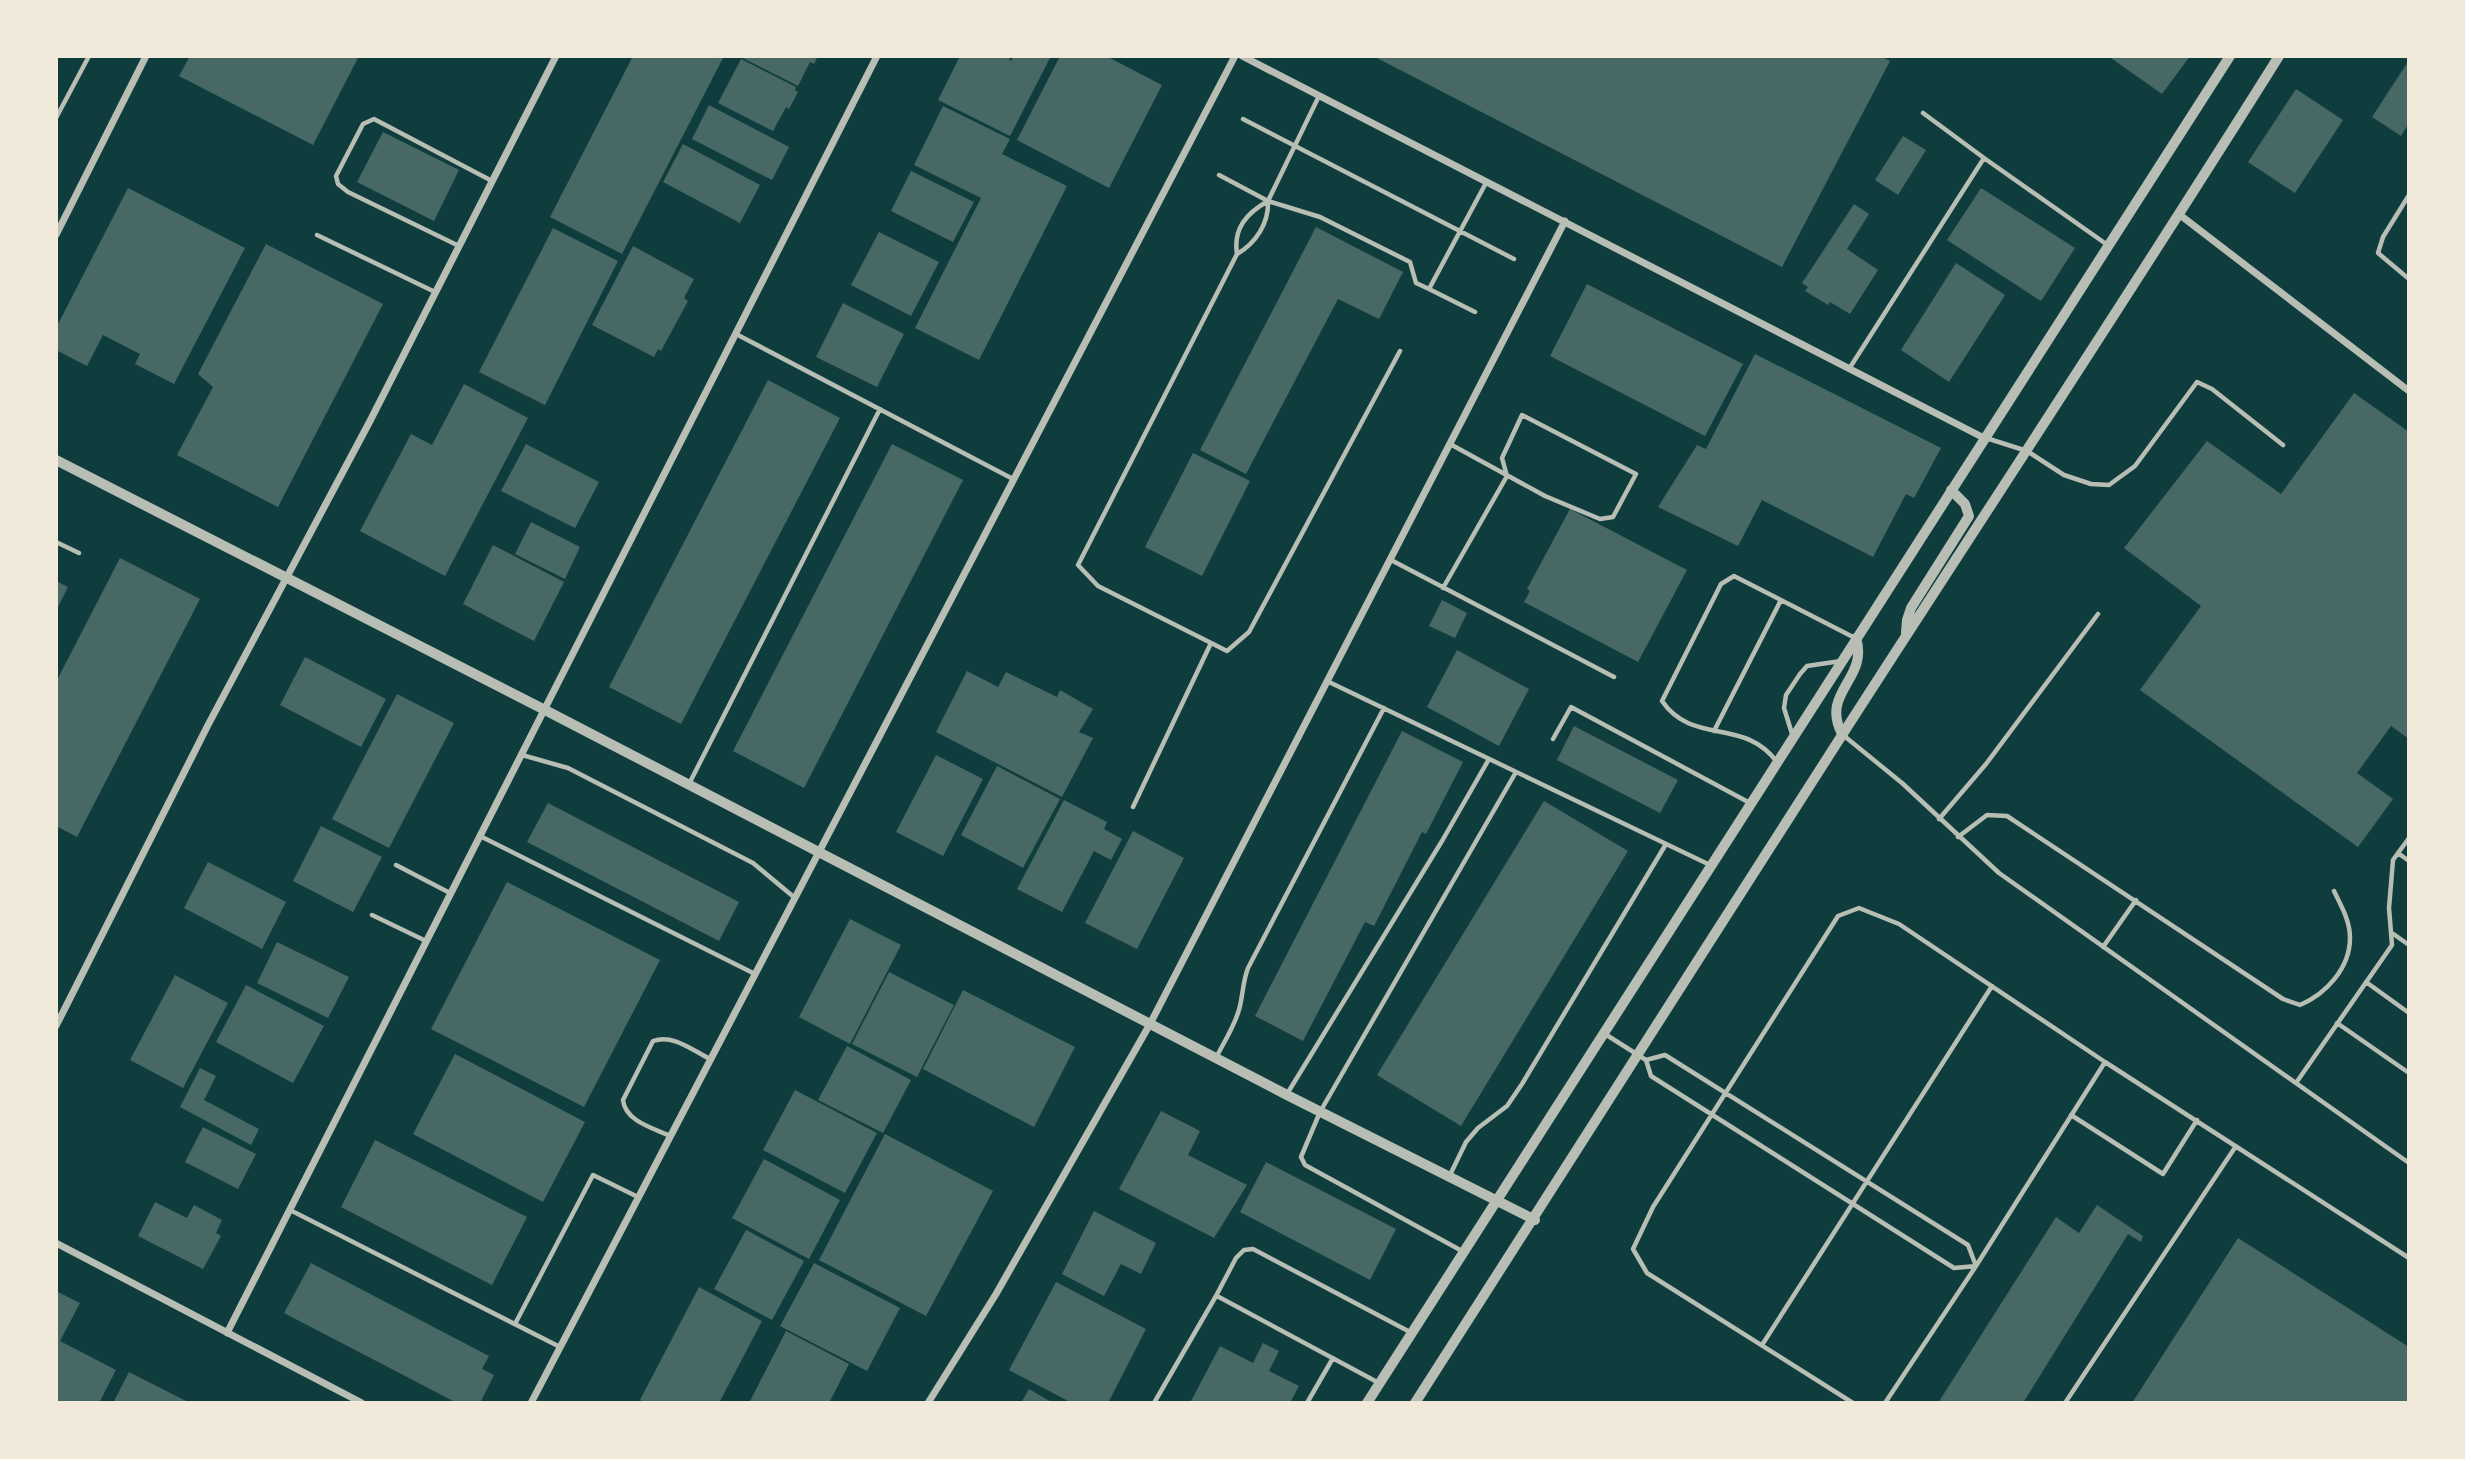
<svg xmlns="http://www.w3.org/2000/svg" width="2465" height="1459" viewBox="0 0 2465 1459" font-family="Barlow,sans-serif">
	<rect width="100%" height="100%" fill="#0f3d3e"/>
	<path fill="#486865" d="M190 56H359L313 145 179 76Z
		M633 56H724L622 254 550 217Z
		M739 56H818L814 64 810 62 798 86Z
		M960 56H1011L1009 60 1011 61 1014 56H1051L1010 136 938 100Z
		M1060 56H1106L1162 85 1109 188 1017 140Z
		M1373 56H1880L1890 61 1782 267Z
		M2108 56H2190L2162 94Z
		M741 59 796 87 795 90 798 92 789 109 786 107 773 131 718 103Z
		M2409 60V123L2401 136 2372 117Z
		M2296 89 2343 120 2295 193 2248 162Z
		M709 105 789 147 772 180 692 139Z
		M943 106 1010 139 1002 154 1067 186 979 360 915 328 981 198 914 165Z
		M383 132 459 170 434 221 357 182Z
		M1903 136 1926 150 1898 195 1875 180Z
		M683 144 760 185 740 223 663 182Z
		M911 171 974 202 953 242 891 211Z
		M128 188 245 248 174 384 135 364 140 354 103 335 87 366 56 350V328Z
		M1981 188 2075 248 2041 301 1947 240Z
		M1854 204 1869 214 1847 249 1878 270 1850 314 1830 302 1828 305 1805 291 1808 287 1802 283Z
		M1316 227 1403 272 1379 319 1338 299 1246 474 1200 450Z
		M553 228 618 261 545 405 479 372Z
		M879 232 939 262 911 316 851 285Z
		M266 244 383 304 278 507 177 455 213 387 198 374Z
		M633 246 694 279 684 298 688 301 661 351 658 349 654 357 592 325Z
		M1956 263 2005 295 1949 382 1901 350Z
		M1587 284 1743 364 1705 436 1550 356Z
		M843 303 904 334 877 387 816 357Z
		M1755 354 1941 448 1914 498 1906 494 1873 557 1762 500 1738 546 1658 507 1697 445 1706 449Z
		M768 380 840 418 681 724 609 687Z
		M464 384 528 418 445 576 360 531 411 434 432 445Z
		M2354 393 2409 432V739L2391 726 2357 773 2393 799 2358 847 2140 690 2201 606 2124 548 2207 441 2281 494Z
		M526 444 599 482 575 528 501 491Z
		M892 444 963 480 804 788 733 751Z
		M1193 453 1250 481 1202 576 1145 547Z
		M1570 509 1687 570 1638 662 1524 602 1530 591 1527 589Z
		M531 522 580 547 565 579 515 554Z
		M493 545 564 582 534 641 463 604Z
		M120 558 200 599 77 837 56 826V682Z
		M56 581 68 587 56 611Z
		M1442 600 1467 613 1455 638 1429 626Z
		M1457 650 1529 689 1499 746 1427 707Z
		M305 657 386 699 361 747 280 705Z
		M967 671 998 687 1006 672 1057 697 1060 690 1093 709 1079 732 1093 738 1062 797 936 732Z
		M397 694 454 723 389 848 332 819Z
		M1574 726 1678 780 1660 813 1557 760Z
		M1402 731 1463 762 1426 834 1422 832 1374 926 1365 922 1303 1041 1255 1016Z
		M936 755 983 779 943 856 896 832Z
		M997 766 1060 799 1023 868 961 835Z
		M1064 800 1107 822 1104 829 1122 839 1111 860 1094 851 1062 912 1017 889Z
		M1544 801 1628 851 1461 1126 1377 1075Z
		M548 803 739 902 719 941 527 842Z
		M321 826 382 857 353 912 293 881Z
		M1133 831 1184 858 1137 949 1085 923Z
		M208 862 286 902 262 949 184 908Z
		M507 882 660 960 584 1107 431 1029Z
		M850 919 901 945 850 1044 799 1017Z
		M277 942 349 977 328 1018 257 983Z
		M889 972 954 1005 917 1077 852 1044Z
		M175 975 228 1003 183 1088 130 1060Z
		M246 985 324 1026 293 1083 216 1042Z
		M963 990 1075 1047 1034 1127 923 1069Z
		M847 1046 911 1080 883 1133 818 1100Z
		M455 1054 585 1122 543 1202 413 1134Z
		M200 1068 216 1076 204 1100 259 1129 251 1145 180 1107Z
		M795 1090 877 1133 845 1193 763 1150Z
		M1161 1111 1200 1131 1188 1155 1247 1185 1214 1238 1119 1189Z
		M203 1127 256 1154 238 1189 185 1162Z
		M885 1134 993 1191 926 1316 819 1260Z
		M375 1140 527 1217 492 1285 341 1207Z
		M764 1159 840 1200 809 1259 732 1218Z
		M1266 1162 1396 1229 1370 1280 1240 1212Z
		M155 1202 187 1218 194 1205 222 1220 216 1233 221 1236 203 1269 138 1236Z
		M2097 1205 2143 1236 2141 1242 2128 1234 2023 1403H1938L2056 1217 2079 1233Z
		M1094 1211 1156 1243 1141 1274 1121 1264 1104 1296 1062 1274Z
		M746 1230 804 1261 772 1320 714 1289Z
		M2238 1238 2409 1347V1403H2132Z
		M311 1263 489 1356 482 1369 494 1375 480 1403H457L284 1313Z
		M814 1263 900 1308 867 1371 780 1326Z
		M1056 1282 1146 1329 1108 1403H1072L1009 1370Z
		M699 1287 762 1321 719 1403H645L640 1400Z
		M56 1291 80 1303 60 1341 116 1370 99 1403H56Z
		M786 1331 849 1364 829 1403H749Z
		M1263 1343 1279 1351 1269 1371 1299 1386 1290 1403H1190L1220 1346 1253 1363Z
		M129 1372 190 1403H113Z
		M1029 1389 1053 1403H1021Z"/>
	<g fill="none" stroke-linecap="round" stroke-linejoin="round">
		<path stroke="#b8beb3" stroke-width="4.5" d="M1923 113 1984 158
			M56 118 89 56
			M1243 119 1514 259
			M1219 175 1268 201 1319 96
			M2409 195 2383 237 2378 253 2409 279
			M1268 201C1269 223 1256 243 1237 254L1078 565 1098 586 1227 651 1249 632 1400 351
			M317 235 435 292
			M459 246 348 192 338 184 336 176 363 124 374 119 492 181
			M1237 254C1233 228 1247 213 1268 201L1320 217 1410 262 1416 283 1429 289
			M1475 312 1429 289 1487 181
			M736 334 1013 479
			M1849 369 1984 158 2109 246
			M1986 438 2027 451 2064 475 2091 484 2109 485 2135 466 2197 382 2212 389 2283 445
			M56 542 79 553
			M1391 560 1614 677
			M1443 588 1507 476 1502 458 1522 415 1636 474 1613 517 1600 519 1545 496 1450 444
			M1329 682 1710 865
			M1714 731 1781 600
			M1843 735 1902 783 1999 873 2409 1163
			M1793 737 1784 708 1786 695 1800 674 1807 666 1841 661
			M1553 739 1571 707 1750 803
			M522 755 568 768 753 863 795 898
			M1777 762C1744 717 1693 746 1662 701L1721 584 1734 576 1855 638
			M689 784 880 409
			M1133 807 1211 643
			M1939 819 1986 764 2098 614
			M480 836 755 974
			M1958 837 1987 815 2007 816 2283 999 2300 1005C2326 994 2350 968 2350 938 2350 920 2341 906 2334 891
			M2398 853 2409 861
			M396 865 450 893
			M372 915 426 941
			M2392 933 2409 945
			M2103 947 2136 900
			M2366 982 2409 1013
			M2337 1023 2409 1073
			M1605 1034 1646 1060 1651 1076 1954 1268 1976 1266 1968 1245 1665 1055 1646 1060
			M1217 1056C1225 1040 1236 1024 1240 1006 1243 993 1243 981 1248 968L1384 708
			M2105 1062 2409 1258
			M2296 1083 2392 945 2389 908 2393 860 2409 838
			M1287 1094 1442 841 1489 759
			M2071 1115 2163 1174 2197 1120
			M670 1136C653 1128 625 1121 623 1100L653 1041C673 1034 692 1050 710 1059
			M1450 1175 1466 1142 1478 1128 1507 1106 1522 1084 1666 844
			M290 1210 560 1347
			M1462 1251 1305 1165 1301 1157 1320 1112 1516 772
			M1217 1296 1379 1383
			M515 1324 593 1175 638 1197
			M1762 1345 1992 986
			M1154 1403 1216 1296 1236 1258 1244 1250 1253 1249 1410 1332
			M1307 1403 1333 1358
			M1853 1403 1647 1273 1633 1249 1653 1207 1838 916 1859 908 1899 924 2105 1062 1976 1266 1885 1403
			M2065 1403 2236 1146"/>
		<path stroke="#b8beb3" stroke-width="7" d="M1242 56 1984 438
			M2180 215 2409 391
			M56 235 146 56
			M56 1026 208 725 370 421 556 56
			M56 1243 362 1403
			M227 1333 877 56
			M531 1403 1235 56
			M928 1403 996 1294 1150 1024 1565 221"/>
		<path stroke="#b8beb3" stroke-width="10" d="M56 460 545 710 1287 1095 1535 1220
			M1906 633 1907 620 1911 608 1969 516 1965 504 1951 490
			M1842 734C1820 692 1869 679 1856 638
			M1367 1403 2230 56
			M1415 1403C1560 1180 1700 955 1844 732 1989 507 2137 283 2279 56"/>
	</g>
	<rect width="2465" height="1459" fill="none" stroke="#f1e9da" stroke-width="116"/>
</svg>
